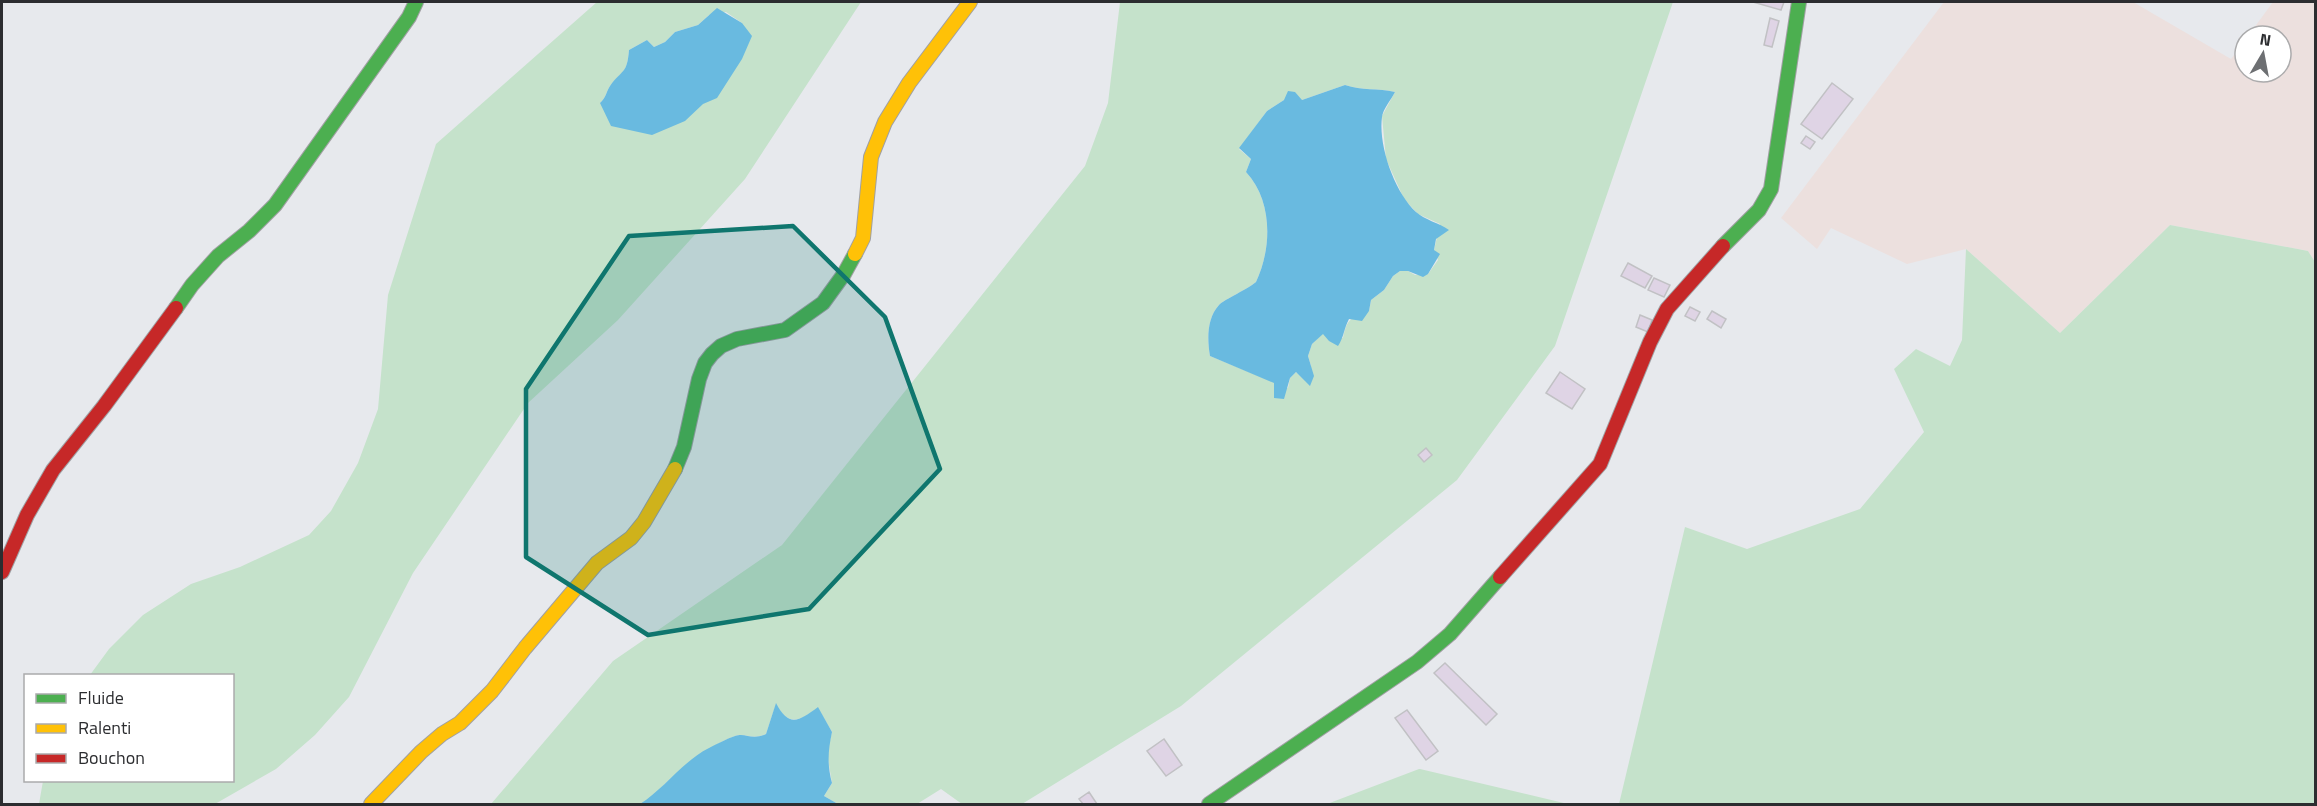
<svg xmlns="http://www.w3.org/2000/svg" width="2317" height="806" viewBox="0 0 2317 806" font-family="'Titillium Web',sans-serif">
	<rect width="100%" height="100%" fill="#e7e9ed"/>
	<path fill="#ece0de" d="M1944 2H2133L2231 59 2245 40V72H2281V36H2248L2273 2H2315V262L2308 251 2170 225 2060 333 1966 249 1907 264 1831 228 1817 249 1781 218Z"/>
	<path fill="#c5e2cb" fill-rule="evenodd" d="M597 2H861L745 179 618 320 528 403 413 573 349 697 315 735 276 769 215 804H39L43 781 232 780V676L90 675 109 649 143 615 191 584 240 567 309 535 331 511 358 463 378 409 388 295 436 144ZM726 12 742 23 717 97 703 103 684 121 600 103C606 98 606 92 610 86 622 70 627 75 629 50L647 40 654 47 665 42 675 32 698 25 709 15Z
		M1120 2H1673L1555 346 1457 480 1181 706 1022 804H962L941 789 917 804H838L824 796 832 783 827 753 832 732 818 708C800 720 789 728 776 704L766 734C751 741 746 732 735 736 701 749 673 775 648 801L640 804H491L613 661 782 545 1085 166 1108 103ZM1345 85C1362 91 1378 88 1395 92L1382 116 1386 159 1404 199 1418 214 1440 224 1434 250 1438 260 1428 274 1415 275 1408 271H1400L1393 276 1384 290 1371 300 1369 311C1351 318 1347 318 1343 338L1323 333 1312 344 1308 356 1311 366 1310 385 1296 372 1290 378 1288 388 1210 356C1207 339 1207 318 1219 305 1225 299 1248 289 1256 282 1272 248 1273 201 1246 172L1251 159 1239 149 1267 111 1284 100H1302Z
		M2170 225 2308 251 2315 262V804H1619L1685 527 1747 549 1860 509 1924 432 1894 369 1916 349 1950 366 1962 340 1966 249 2060 333Z
		M1419 769H1420L1568 804H1327Z"/>
	<path fill="#69bae0" d="M717 8 742 23 752 36 742 59 717 98 703 104 685 121 652 135 611 126 600 103C606 98 606 92 610 86 622 69 627 75 629 50L647 40 654 47 665 42 675 32 698 25Z
		M1345 85C1362 91 1378 88 1395 92 1391 100 1383 109 1382 117 1378 146 1395 193 1416 212 1425 220 1439 223 1449 230L1436 239 1434 250 1440 254 1428 274 1423 277 1408 271H1400L1393 276 1384 290 1371 300 1369 311 1362 321 1349 319C1344 328 1344 337 1338 346L1329 341 1323 334 1312 344 1308 356 1314 376 1310 386 1296 372 1290 378 1284 399 1274 398V383L1210 356C1207 339 1207 318 1219 305 1225 299 1248 289 1256 282 1272 248 1273 201 1246 172L1251 159 1239 148 1267 111 1284 100 1288 91 1295 92 1302 100Z
		M776 703C789 728 799 721 818 707L832 732C828 751 827 764 832 783L824 796 838 804H640C664 789 683 761 709 748 717 744 726 739 735 736 746 732 751 741 766 734Z"/>
	<path fill="#dfd4e5" stroke="#c1c1c4" stroke-width="1.5" d="M1753 2H1784L1781 10Z
		M1770 18 1779 21 1772 47 1764 45Z
		M1832 83 1853 99 1822 139 1801 124Z
		M1806 136 1815 142 1810 149 1801 143Z
		M1628 263 1652 276 1645 288 1621 276Z
		M1654 278 1670 285 1664 297 1648 290Z
		M1690 307 1700 312 1695 321 1685 316Z
		M1712 311 1726 319 1721 328 1707 319Z
		M1640 315 1652 320 1648 332 1636 327Z
		M1560 372 1585 389 1572 409 1546 393Z
		M1426 448 1432 455 1424 462 1418 455Z
		M1445 663 1497 714 1486 725 1434 673Z
		M1407 710 1438 751 1426 760 1395 718Z
		M1164 739 1182 765 1166 776 1147 751Z
		M1089 792 1097 804H1083L1079 799Z"/>
	<g fill="none" stroke-linecap="round" stroke-linejoin="round">
		<g stroke="#a0a0a3" stroke-width="16">
			<path id="fast" d="M1723 246 1759 210 1771 189 1799 2
				M176 308 192 285 218 256 249 231 275 205 409 17 416 2
				M675 469 684 447 699 379 705 363 712 354 721 346 737 339 785 330 823 303 844 274 855 254
				M1209 804 1417 662 1450 634 1500 577"/>
		</g>
		<g stroke="#a0a0a3" stroke-width="16">
			<path id="slow" d="M855 254 863 238 871 157 885 122 909 83 970 2
				M371 804 421 752 442 734 460 723 492 691 525 648 597 563 631 538 644 522 675 469"/>
		</g>
		<g stroke="#a0a0a3" stroke-width="16">
			<path id="jam" d="M2 572 27 515 53 470 104 406 176 308
				M1500 577 1600 464 1650 342 1667 309 1723 246"/>
		</g>
		<use href="#fast" stroke="#4caf50" stroke-width="14"/>
		<use href="#slow" stroke="#ffc107" stroke-width="14"/>
		<use href="#jam" stroke="#c62828" stroke-width="14"/>
	</g>
	<path fill="#0f766e" fill-opacity="0.2" stroke="#0f766e" stroke-width="4.5" stroke-linejoin="round" d="M793 226 885 317 940 469 809 609 648 635 526 557V389L629 236Z"/>
	<rect width="2317" height="806" fill="none" stroke="#2c2d30" stroke-width="6"/>
	<rect x="24" y="674" width="210" height="108" fill="#ffffff" stroke="#ababac" stroke-width="1.5"/>
	<rect x="36" y="694" width="30" height="9" fill="#4caf50" stroke="#ababac" stroke-width="1.5"/>
	<text x="78" y="704" font-size="18" fill="#2c2d30">Fluide</text>
	<rect x="36" y="724" width="30" height="9" fill="#ffc107" stroke="#ababac" stroke-width="1.5"/>
	<text x="78" y="734" font-size="18" fill="#2c2d30">Ralenti</text>
	<rect x="36" y="754" width="30" height="9" fill="#c62828" stroke="#ababac" stroke-width="1.5"/>
	<text x="78" y="764" font-size="18" fill="#2c2d30">Bouchon</text>
	<g transform="translate(2263 54) rotate(10)"><circle r="28" fill="#ffffff" stroke="#ababac" stroke-width="1.5"/>
	<path d="M0-4.5L10 22L0 15L-10 22Z" fill="#6d6f72"/>
	<text y="-9" font-size="16" font-weight="bold" text-anchor="middle" fill="#2c2d30">N</text>
	</g>
</svg>
